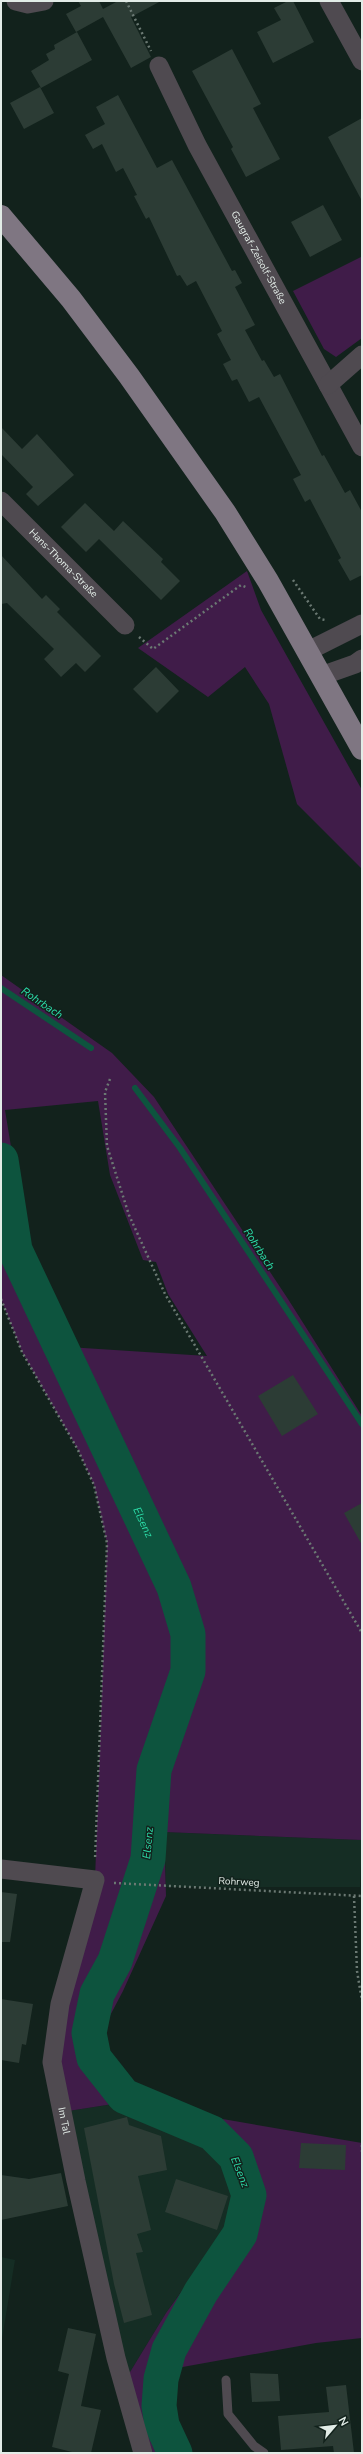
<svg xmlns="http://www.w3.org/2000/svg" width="363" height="2454" viewBox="0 0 363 2454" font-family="'Nunito Sans',sans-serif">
	<rect width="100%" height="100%" fill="#12221c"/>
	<path fill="#152d24" d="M164 1832 362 1840 360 1887H166Z
		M113 2104 133 2109 223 2154 242 2195 230 2225 166 2313 127 2377 62 2112Z
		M1 2257 15 2260 1 2345Z"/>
	<path fill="#401c49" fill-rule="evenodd" d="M361 257 362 338 336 357 324 349 293 291Z
		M247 571 261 610 362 790V869L297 804 269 704 245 667 208 697 138 648Z
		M1 975 112 1053 154 1097 288 1299 362 1416V1840L164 1832 166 1896 123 1991 94 2046 113 2078 211 2117 362 2143V2338L316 2343 177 2368 170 2414 182 2453H153L127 2377 166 2313 230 2225 242 2195 223 2154 133 2109 113 2104 62 2112 52 2062 95 1880 107 1543 94 1485 78 1450 22 1352 1 1299ZM98 1101 110 1175 143 1260 156 1262 168 1294 207 1356 68 1347 29 1257 5 1110Z"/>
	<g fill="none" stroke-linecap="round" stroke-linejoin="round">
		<path stroke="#0d543e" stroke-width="6" d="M1 988 91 1048
			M135 1088 180 1148 362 1424"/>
		<path stroke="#0d543e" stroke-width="35" id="s1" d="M1 1160 15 1250 174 1587 188 1634V1671L154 1770 148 1859 115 1961 97 1994 89 2033 94 2058 124 2096 212 2133 236 2157 249 2195 240 2234 201 2292 169 2350 161 2379 159 2406 162 2425 175 2453"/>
	</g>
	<path fill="#2c3c35" d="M78 1H99L103 9 118 1H161L131 17 151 57 131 68 103 17 76 32 66 14 81 6Z
		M288 1H293L314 42 273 63 257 32 281 20 274 8Z
		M77 32 92 60 41 88 31 71 49 60 46 54 55 49 54 45Z
		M232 49 261 104 253 108 280 159 246 177 231 149 233 147 192 71Z
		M40 87 54 113 24 129 10 103Z
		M118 95 157 168 172 160 232 271 235 270 242 283 235 287 255 325 245 330 262 361 264 360 274 377 280 374 322 456 324 455 345 493 350 490 362 512V575L350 581 338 560 341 558 310 499 305 502 293 479 301 475 259 397 249 402 237 379 232 381 223 364 231 360 217 334 222 331 196 281 187 286 180 275 177 276 149 217 146 219 134 196 137 195 123 168 116 172 102 144 93 149 85 135 105 124 96 107Z
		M362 118V201L328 137Z
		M323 205 342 240 310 257 291 222Z
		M1 427 22 449 37 434 74 475 38 506 26 494 33 487 1 454Z
		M85 503 114 531 123 521 163 559 161 562 180 581 161 600 99 539 86 552 61 527Z
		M1 555 42 599 46 595 60 609 57 612 101 656 85 672 76 663 61 677 44 659 54 649 7 603 1 604Z
		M156 667 179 691 157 713 133 689Z
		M293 1375 318 1414 282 1436 258 1396Z
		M362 1503V1545L344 1513Z
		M1 1892 17 1894 10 1942H1Z
		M1 1999 33 2004 26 2045 22 2044 19 2063 1 2060Z
		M127 2117 129 2125 161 2136 167 2170 138 2176 151 2230 137 2234 143 2252 136 2253 152 2315 124 2323 114 2284 84 2128Z
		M301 2143 346 2145 345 2170 299 2168Z
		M61 2173 68 2206 1 2220V2175L29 2179Z
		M176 2179 228 2196 217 2230 165 2212Z
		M68 2328 96 2334 81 2406 101 2410 91 2453H76L52 2447 69 2374 58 2371Z
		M250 2373 278 2374 280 2401 252 2402Z
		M346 2385 354 2453H334L333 2446 281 2450 278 2416 329 2412 326 2387Z"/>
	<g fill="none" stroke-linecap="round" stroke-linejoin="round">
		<path stroke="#6b7973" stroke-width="2.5" stroke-dasharray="2 3" stroke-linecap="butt" d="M126 1 151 51
			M293 580 320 619 325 620
			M139 637 153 649 241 585 248 588
			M110 1079 105 1092 107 1146 129 1215 165 1294 362 1633
			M1 1299 22 1352 78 1450 94 1485 107 1543 95 1860
			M114 1883 362 1896
			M354 1896 357 1971 362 2001
			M362 2145V2153"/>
		<path stroke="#4f4a50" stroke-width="9" d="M226 2380 228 2414 254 2446 264 2453"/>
		<g stroke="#4f4a50" stroke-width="19">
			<path d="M16 1 28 4 44 1"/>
			<path d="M329 1 362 61"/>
			<path id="s2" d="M159 66 197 145 362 447"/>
			<path d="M328 385 362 355"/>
			<path id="s3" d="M1 501 125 625"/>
			<path d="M308 651 362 624"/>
			<path d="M321 676 355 664 362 659"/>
			<path id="s4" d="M1 1869 95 1880 60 2004 52 2062 76 2181 116 2358 143 2453"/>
		</g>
		<path stroke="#7f7682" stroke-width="22" d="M1 216 71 299 129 376 225 512 268 581 362 749"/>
	</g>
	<g text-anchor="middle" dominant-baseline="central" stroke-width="3" stroke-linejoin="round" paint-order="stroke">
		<g font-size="10" fill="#e2ece7" stroke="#12221c">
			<text stroke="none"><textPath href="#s2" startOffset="216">Gaugraf-Zeisolf-Straße</textPath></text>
			<text stroke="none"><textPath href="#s3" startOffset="88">Hans-Thoma-Straße</textPath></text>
			<text transform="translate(239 1882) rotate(3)">Rohrweg</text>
			<text stroke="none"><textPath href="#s4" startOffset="342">Im Tal</textPath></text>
		</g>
		<g font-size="11" font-style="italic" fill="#2cdfaa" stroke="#12221c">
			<text transform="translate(42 1003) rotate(34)">Rohrbach</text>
			<text transform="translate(259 1249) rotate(57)">Rohrbach</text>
			<text stroke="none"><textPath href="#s1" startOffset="392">Elsenz</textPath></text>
			<text transform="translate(148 1843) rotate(-85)">Elsenz</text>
			<text transform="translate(240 2172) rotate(68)">Elsenz</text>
		</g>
	</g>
	<rect width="363" height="2454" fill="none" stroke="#e2ece7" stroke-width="4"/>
	<g transform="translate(335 2426) rotate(62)" stroke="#12221c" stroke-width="3" paint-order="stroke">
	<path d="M0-3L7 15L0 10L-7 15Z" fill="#e2ece7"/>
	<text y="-6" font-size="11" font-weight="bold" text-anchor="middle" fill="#e2ece7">N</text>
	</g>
</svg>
